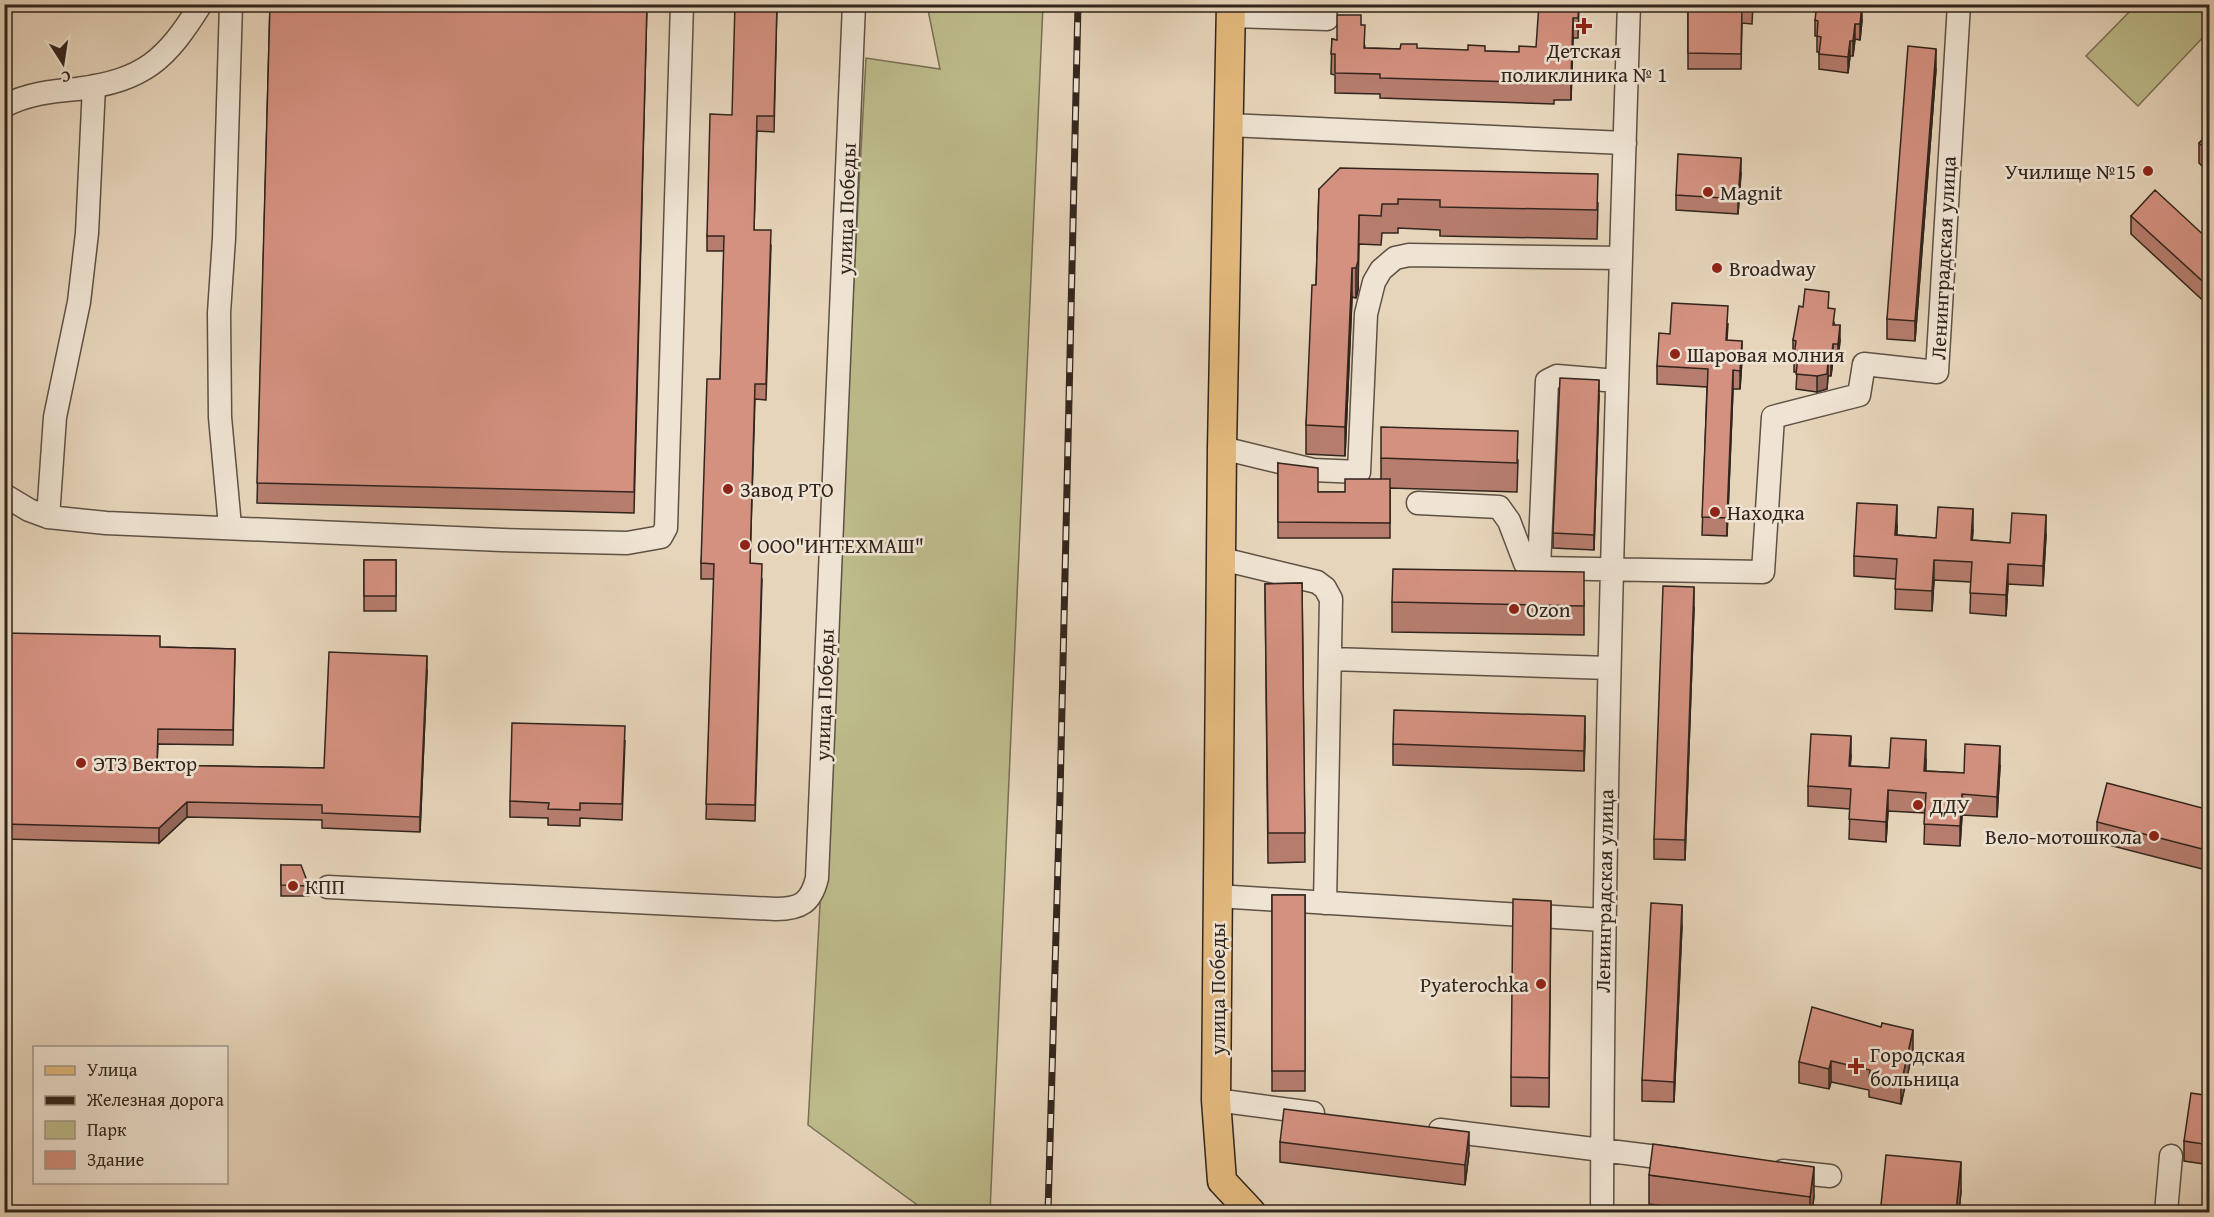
<svg xmlns="http://www.w3.org/2000/svg" width="2214" height="1217" viewBox="0 0 2214 1217" font-family="'Gentium Book Plus',serif">
	<rect width="100%" height="100%" fill="#e7d5bb"/>
	<filter id="stains"><feTurbulence type="fractalNoise" baseFrequency=".00333" numOctaves="4"/><feColorMatrix values="0 0 0 0 .2 0 0 0 0 .09 0 0 0 0 .02 0 0 0 .5 -.17"/></filter>
	<radialGradient id="worn" r=".72"><stop offset=".6" stop-color="#630" stop-opacity="0"/><stop offset="1" stop-color="#630" stop-opacity=".3"/></radialGradient>
	<path fill="#bdbb8b" stroke="#777054" stroke-width="1.5" d="M927 5H1043L990 1212H927L808 1125 866 58 940 69Z
		M2136 5H2210L2209 31 2138 106 2086 56Z"/>
	<g fill="none" stroke-linecap="round" stroke-linejoin="round">
		<g stroke="#5e5144" stroke-width="25">
			<path id="minor" d="M1231 16 1327 19
				M4 106C27 94 52 91 77 89 145 80 166 60 201 4
				M1229 125 1625 143
				M1617 381 1557 376 1547 381 1539 568 1763 572 1773 417 1859 395 1864 364 1937 372 1959 4
				M1222 448 1313 470 1359 472 1366 314 1374 282 1381 270 1395 258 1409 255 1621 258
				M4 495 29 510 48 517 106 523 502 540 627 543 661 537 666 528 682 4
				M1418 503 1499 507 1509 521 1525 563 1539 568
				M48 517 55 417 79 302 87 233 94 86
				M230 526 220 417 219 313 224 238 231 4
				M1222 559 1317 582 1325 588 1331 599 1325 903
				M1331 659 1609 668
				M328 887 776 909C800 909 811 903 817 878L854 4
				M1217 896 1603 920
				M1216 1100 1313 1113
				M1440 1130 1682 1160
				M1783 1171 1830 1176
				M1602 1212C1603 810 1616 407 1629 4
				M2166 1212 2171 1156"/>
		</g>
		<g stroke="#31251d" stroke-width="31">
			<path id="major" d="M1231 4 1222 448 1216 1100 1222 1181 1251 1212"/>
		</g>
		<use href="#minor" stroke="#efe4d3" stroke-width="22"/>
		<use href="#major" stroke="#e4ba7e" stroke-width="28"/>
		<g stroke="#31251d" stroke-width="7">
			<path id="rail" d="M1048 1212 1060 795 1078 4"/>
		</g>
		<use href="#rail" stroke="#efe4d3" stroke-width="4.5" stroke-dasharray="14" stroke-linecap="butt"/>
	</g>
	<path fill="#b67d6e" stroke="#31251d" stroke-width="1.5" d="M270 4H647L634 513 257 503Z
		M777 4 774 132 757 131 754 230 771 245 766 400 755 399 750 563 762 579 755 821 706 819 714 579H701V563L720 379 724 251H707V236L732 115Z
		M1579 4 1578 38H1573L1571 100H1554V104L1380 98V94L1335 93V75L1331 74 1332 39 1337 40 1361 25 1365 48 1519 52 1536 47Z
		M1726 4H1753L1752 24 1742 23 1741 69H1688V7L1726 8Z
		M1815 20H1862L1860 40 1855 39 1853 56H1850L1848 73 1819 69V52H1817V36H1815Z
		M1936 69 1915 341 1887 339V319Z
		M2210 133V174L2199 163V143Z
		M1741 173 1738 214 1676 210V195Z
		M1319 189 1598 203 1597 239 1440 236V230L1398 228V233H1382L1381 245 1359 244 1358 290 1356 298 1352 297 1345 456 1306 454V425L1316 285Z
		M2131 216 2210 241V307L2131 234Z
		M1803 307 1829 308 1840 340 1838 360 1833 359 1831 376H1828L1827 389 1817 392 1796 389 1797 372H1794V356H1793V340Z
		M1728 324 1727 340 1742 359 1740 389H1733L1727 536 1702 535 1707 387 1657 384V366L1670 334Z
		M1599 395 1594 550 1553 548V533Z
		M1381 458 1518 460 1517 492 1390 488V538H1278V463L1318 492H1345L1381 479Z
		M1897 526V535L1936 538 1973 530 1972 540 2010 543 2046 535 2043 586 2008 584 2006 616 1970 613 1971 582 1934 580 1932 611 1895 609 1896 579 1854 576V556Z
		M364 560H396V611H364Z
		M1302 583 1305 862 1268 863 1265 584Z
		M1584 601V635L1392 632V602Z
		M1694 607 1685 860 1654 859V839Z
		M4 633 160 647 235 649 233 745 158 744 157 765 324 768 427 671 420 832 322 828V820L187 817 159 843 4 839Z
		M1585 736 1584 771 1393 765V744Z
		M625 741 622 820 580 818V826L548 825V818L510 817V801Z
		M1851 756 1850 766 1889 768 1926 760V771L1964 773 2000 766 1997 817 1962 815 1960 846 1924 844 1925 813 1888 811 1886 842 1849 839 1850 809 1808 806V786Z
		M2210 810V871L2097 842V822Z
		M281 865 309 886V896H281Z
		M1272 895H1305V1091H1272Z
		M1551 901 1549 1107 1511 1106V1077Z
		M1682 925 1674 1102 1642 1101V1080Z
		M1913 1050 1901 1104 1869 1097V1090L1831 1082 1829 1089 1799 1083V1062Z
		M2210 1096V1165L2184 1161V1141Z
		M1280 1142 1469 1153 1465 1185 1280 1162Z
		M1649 1175 1814 1196 1812 1212H1710L1649 1204Z
		M1961 1191 1959 1212H1881V1205Z"/>
	<path fill="#94665a" stroke="#31251d" stroke-width="1.5" d="M1862 5V20L1860 40V24Z
		M1573 18V38L1571 100V80Z
		M1855 24V39L1853 56V41Z
		M1850 41V56L1848 73V57Z
		M1936 49V69L1915 341V321Z
		M1741 158V173L1738 214V199Z
		M1359 215 1358 290 1356 298V268Z
		M1352 268V297L1345 456V427Z
		M1840 325V340L1838 360V344Z
		M1742 341V359L1740 389V371Z
		M1833 344V359L1831 376V361Z
		M1828 361V376L1827 389 1817 392V376Z
		M1733 370V389L1727 536V518Z
		M1599 380V395L1594 550V535Z
		M1897 505V526L1895 555V535Z
		M1973 509V530L1971 560V540Z
		M2046 515V535L2043 586V566Z
		M1934 560V580L1932 611V591Z
		M2008 564V584L2006 616V595Z
		M1694 587V607L1685 860V840Z
		M427 656V671L420 832V817Z
		M1585 716V736L1584 771V751Z
		M1851 736V756L1849 786V766Z
		M1926 740V760L1924 791V771Z
		M2000 746V766L1997 817V797Z
		M1888 790V811L1886 842V822Z
		M1962 794V815L1960 846V826Z
		M187 802V817L159 843V828Z
		M1682 905V925L1674 1102V1082Z
		M1913 1030V1050L1901 1104V1084Z
		M1831 1061V1082L1829 1089V1069Z
		M1469 1132V1153L1465 1185V1165Z
		M1961 1162V1191L1959 1212H1956Z
		M1814 1167V1196L1812 1212H1810V1197Z"/>
	<path fill="#d49180" stroke="#31251d" stroke-width="1.5" d="M270 4H647L634 492 257 483Z
		M735 4H777L774 116H757L754 230H771L766 384H755L750 563 762 564 755 805 706 804 714 564 701 563 707 379H720L724 236H707L710 114 732 115Z
		M1539 4H1579L1578 18H1573L1571 80H1554V83L1380 78V74L1335 73V54H1331L1332 39 1337 40V15H1361V25H1365L1364 48 1400 49 1401 44H1417V48L1468 50V45L1485 46V51L1519 52V46L1536 47Z
		M1726 4H1752V9L1742 8 1741 54 1688 53V7L1726 8Z
		M1817 4 1862 5 1860 24H1855L1853 41H1850L1848 57 1819 54 1821 37 1817 36 1818 21 1815 20Z
		M1908 46 1936 49 1915 321 1887 319Z
		M2210 133V153L2199 143Z
		M1678 154 1741 158 1738 199 1676 195Z
		M1340 168 1598 174 1597 210 1440 207V200L1398 199V204H1382L1381 216 1359 215 1358 261 1356 268H1352L1345 427 1306 425 1312 285H1316L1319 189Z
		M2155 190 2210 241V288L2131 216Z
		M1805 289 1829 292 1828 308 1835 309 1833 325H1840L1838 344H1833L1831 361H1828L1827 374 1817 376 1796 374 1798 357 1794 356 1796 341 1793 340 1799 306 1803 307Z
		M1672 303 1728 306 1726 340 1742 341 1740 371 1733 370 1727 518 1702 517 1708 369 1657 366 1659 333 1670 334Z
		M1560 378 1599 380 1594 535 1553 533Z
		M1381 427 1518 431 1517 463 1381 458Z
		M1278 463 1318 468V492H1345V479H1390V523L1278 522Z
		M1857 503 1897 505 1895 535 1936 538 1938 507 1973 509 1971 540 2010 543 2012 513 2046 515 2043 566 2008 564 2006 595 1970 593 1972 562 1934 560 1932 591 1895 589 1897 559 1854 556Z
		M364 560H396V596H364Z
		M1393 569 1584 572V606L1392 602Z
		M1302 583 1305 833H1268L1265 584Z
		M1663 586 1694 587 1685 840 1654 839Z
		M4 633 160 636V647L235 649 233 730 158 729 157 765 324 768 329 652 427 656 420 817 322 813V805L187 802 159 828 4 824Z
		M1394 710 1585 716 1584 751 1393 744Z
		M512 723 625 726 622 804 580 803V810L548 809 549 803 510 801Z
		M1811 734 1851 736 1849 766 1889 768 1891 738 1926 740 1924 771 1964 773 1965 744 2000 746 1997 797 1962 794 1960 826 1924 824 1926 793 1888 790 1886 822 1849 819 1851 789 1808 786Z
		M2107 783 2210 810V851L2097 822Z
		M281 865H301L309 886 281 885Z
		M1272 895H1305V1071H1272Z
		M1513 899 1551 901 1549 1078 1511 1077Z
		M1651 903 1682 905 1674 1082 1642 1080Z
		M1812 1007 1881 1027 1882 1023 1913 1030 1901 1084 1869 1077 1870 1070 1831 1061 1829 1069 1799 1062Z
		M2191 1093 2210 1096V1145L2184 1141Z
		M1284 1109 1469 1132 1465 1165 1280 1142Z
		M1653 1144 1814 1167 1810 1197 1649 1175Z
		M1886 1155 1961 1162 1956 1212 1881 1205Z"/>
	<g fill="#8f2418" stroke="#efe4d3" stroke-width="2">
		<path d="M1581 17h6v6h6v6h-6v6h-6v-6h-6v-6h6z"/>
		<circle cx="2148" cy="171" r="6"/>
		<circle cx="1708" cy="192" r="6"/>
		<circle cx="1717" cy="268" r="6"/>
		<circle cx="1675" cy="354" r="6"/>
		<circle cx="728" cy="489" r="6"/>
		<circle cx="1715" cy="512" r="6"/>
		<circle cx="745" cy="545" r="6"/>
		<circle cx="1514" cy="609" r="6"/>
		<circle cx="81" cy="763" r="6"/>
		<circle cx="1918" cy="805" r="6"/>
		<circle cx="2154" cy="836" r="6"/>
		<circle cx="293" cy="886" r="6"/>
		<circle cx="1541" cy="984" r="6"/>
		<path d="M1853 1057h6v6h6v6h-6v6h-6v-6h-6v-6h6z"/>
	</g>
	<g text-anchor="middle" dominant-baseline="central" stroke-width="5" stroke-linejoin="round" paint-order="stroke">
		<g font-size="21" fill="#31251d" stroke="#efe4d3" text-anchor="start">
			<text x="1584" y="50" text-anchor="middle">Детская<tspan x="1584" dy="24">поликлиника № 1</tspan></text>
			<text x="2136" y="171" text-anchor="end">Училище №15</text>
			<text x="1720" y="192">Magnit</text>
			<text x="1729" y="268">Broadway</text>
			<text x="1687" y="354">Шаровая молния</text>
			<text x="740" y="489">Завод РТО</text>
			<text x="1727" y="512">Находка</text>
			<text x="757" y="545">ООО"ИНТЕХМАШ"</text>
			<text x="1526" y="609">Ozon</text>
			<text x="93" y="763">ЭТЗ Вектор</text>
			<text x="1930" y="805">ДДУ</text>
			<text x="2142" y="836" text-anchor="end">Вело-мотошкола</text>
			<text x="305" y="886">КПП</text>
			<text x="1529" y="984" text-anchor="end">Pyaterochka</text>
			<text x="1870" y="1054">Городская<tspan x="1870" dy="24">больница</tspan></text>
		</g>
		<g font-size="21" fill="#31251d" stroke="#efe4d3">
			<text transform="translate(846 209) rotate(-88)">улица Победы</text>
			<text transform="translate(1943 258) rotate(-87)">Ленинградская улица</text>
			<text transform="translate(824 695) rotate(-88)">улица Победы</text>
			<text transform="translate(1604 891) rotate(-89)">Ленинградская улица</text>
			<text transform="translate(1217 989) rotate(-90)">улица Победы</text>
		</g>
	</g>
	<rect width="2214" height="1217" fill="none" stroke="#e7d5bb" stroke-width="24"/>
	<rect x="6" y="6" width="2202" height="1205" fill="none" stroke="#31251d" stroke-width="3"/>
	<rect x="12" y="12" width="2190" height="1193" fill="none" stroke="#31251d" stroke-width="1.5"/>
	<rect x="33" y="1046" width="195" height="138" fill="#efe4d3" stroke="#a3988a" stroke-width="1.5"/>
	<rect x="45" y="1066" width="30" height="9" fill="#e4ba7e" stroke="#a3988a" stroke-width="1.5"/>
	<text x="87" y="1076" font-size="18" fill="#31251d">Улица</text>
	<rect x="45" y="1096" width="30" height="9" fill="#31251d" stroke="#a3988a" stroke-width="1.5"/>
	<text x="87" y="1106" font-size="18" fill="#31251d">Железная дорога</text>
	<rect x="45" y="1121" width="30" height="18" fill="#bdbb8b" stroke="#a3988a" stroke-width="1.5"/>
	<text x="87" y="1136" font-size="18" fill="#31251d">Парк</text>
	<rect x="45" y="1151" width="30" height="18" fill="#d49180" stroke="#a3988a" stroke-width="1.5"/>
	<text x="87" y="1166" font-size="18" fill="#31251d">Здание</text>
	<g transform="translate(63 63) rotate(168)" stroke="#efe4d3" stroke-width="4.5" paint-order="stroke">
	<path d="M0-4.5L10 22L0 15L-10 22Z" fill="#31251d"/>
	<text y="-9" font-size="16" font-weight="bold" text-anchor="middle" fill="#31251d">С</text>
	</g>
	<rect width="100%" height="100%" filter="url(#stains)"/>
	<rect width="100%" height="100%" fill="url(#worn)"/>
</svg>
